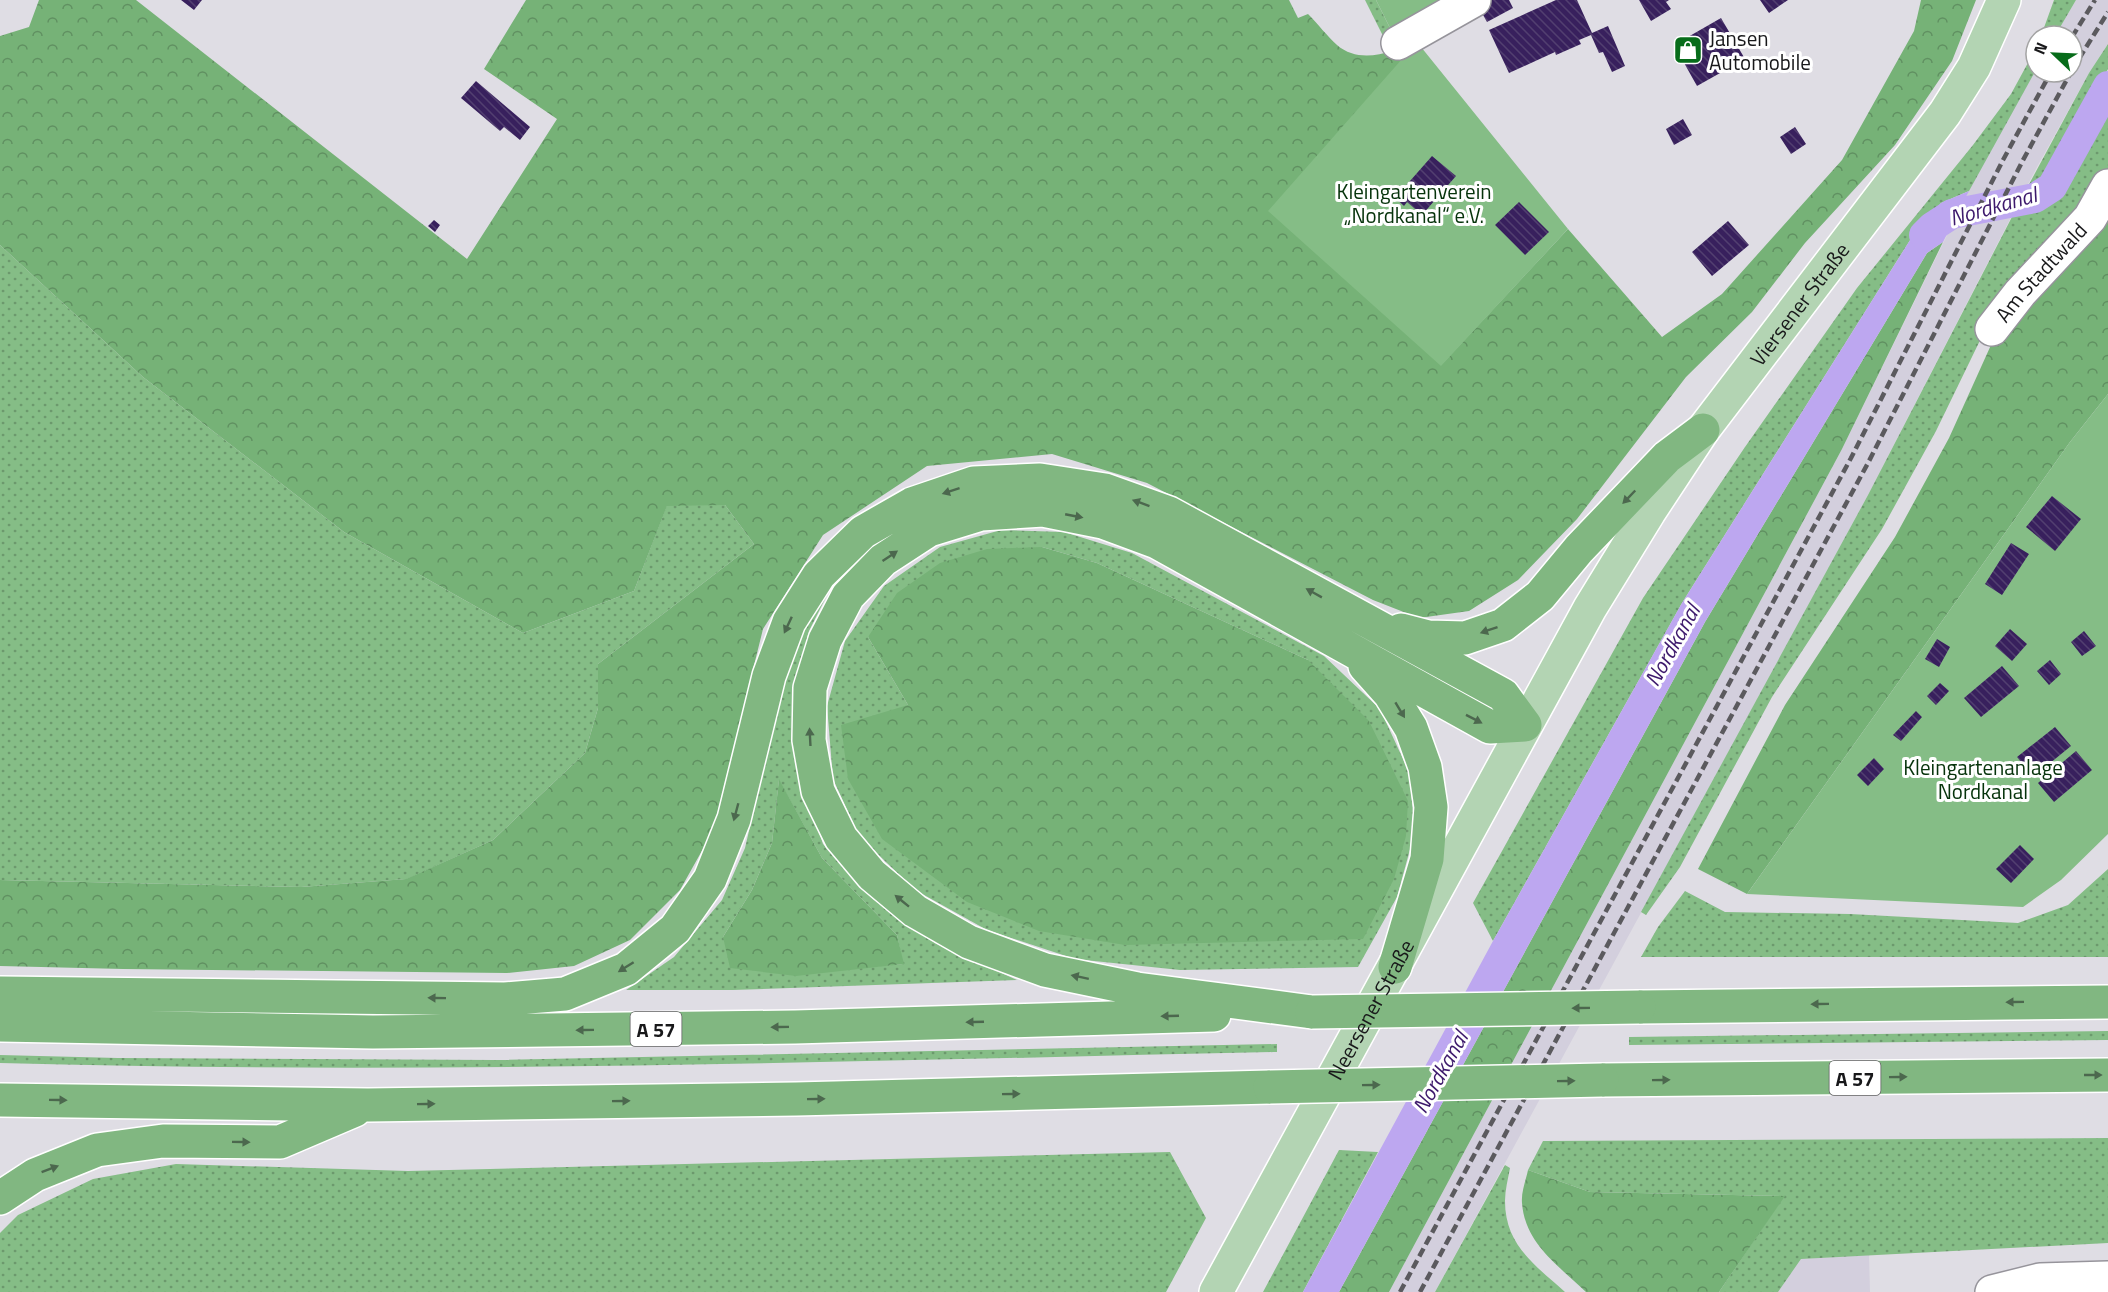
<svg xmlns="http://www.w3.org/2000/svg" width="2108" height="1292" viewBox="0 0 2108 1292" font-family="'Titillium Web',sans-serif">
	<defs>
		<pattern id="grass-dots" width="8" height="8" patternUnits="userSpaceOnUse" patternTransform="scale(1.5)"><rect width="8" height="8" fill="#85bd86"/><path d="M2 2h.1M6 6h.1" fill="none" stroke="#6c996d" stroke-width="1.8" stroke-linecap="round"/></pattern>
		<pattern id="forest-crowns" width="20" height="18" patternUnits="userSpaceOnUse" patternTransform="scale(1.5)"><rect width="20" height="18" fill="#76b277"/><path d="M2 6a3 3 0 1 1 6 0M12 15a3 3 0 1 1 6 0" fill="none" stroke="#609061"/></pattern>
		<pattern id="building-back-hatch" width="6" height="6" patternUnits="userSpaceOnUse" patternTransform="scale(1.5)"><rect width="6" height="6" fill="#38205d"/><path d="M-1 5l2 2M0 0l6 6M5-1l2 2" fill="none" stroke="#523f70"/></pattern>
	</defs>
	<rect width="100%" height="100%" fill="#dfdde4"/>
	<path fill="#d3cfdd" d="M2076 0H2108V44L2089 73 2037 167 1868 495 1435 1292H1389L1842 449 1985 158 2036 70V72H2072V36H2055Z
		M1869 1255 1870 1292H1778L1801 1259Z"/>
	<path fill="url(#grass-dots)" fill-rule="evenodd" d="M1365 0H1376L1394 36 1384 38Z
		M2054 0H2076L2055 36H2041Z
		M2108 44V69L2052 169 2027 188 2089 73Z
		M2036 48V70L1969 191 1941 203 1912 237 1682 603 1493 941 1473 903 1643 598 1745 447 1857 288 1973 145 2011 94Z
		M2108 107V173L1987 326 1936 431 1882 529 1772 697 1680 867 1646 915 1641 912 1868 495 2014 213 2044 206 2061 191Z
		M0 245 143 377 344 532 523 633 634 591 667 505H725L754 544 598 664V708L585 753 493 840 407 879 301 887 0 880Z
		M1001 530 1064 532 1132 553 1324 656 1380 709 1409 772 1415 831 1397 897 1358 967 1180 970 1075 959 987 930 915 890 859 836 833 779 827 706 845 641 884 586 940 547ZM1042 547 1097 563 1308 660 908 705 868 637Z
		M833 583 809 631 794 688V756L823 844 873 899 935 943 1017 980 733 990H626L674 957 722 900 745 848 784 680 802 624ZM779 780 822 858 897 935 903 964 869 967 723 937 752 890 772 843Z
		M2108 869V957H1641L1658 927 1685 891 1725 912 1850 914 2018 923 2068 905Z
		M2108 1031V1040L1629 1045V1037Z
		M1277 1044V1052C852 1061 426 1075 0 1063V1055L118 1058 495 1060Z
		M2108 1138V1243L1801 1259 1778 1292H1719L1784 1196 1590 1192 1528 1170 1543 1141Z
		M1339 1150 1378 1152 1303 1292H1263Z
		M1170 1152 1206 1218 1166 1292H0V1233L18 1215 93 1179 176 1164 408 1171Z
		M1505 1165 1510 1168C1508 1179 1505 1190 1505 1201 1505 1245 1535 1265 1565 1292H1435Z"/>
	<path fill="url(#forest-crowns)" d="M39 0H136L467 259 557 119 484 69 526 0H1289L1298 18 1308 14C1318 24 1327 36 1337 45 1360 65 1392 52 1417 42L1441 365 1568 229 1662 337 1722 294 1842 160 1914 31 1921 0H1976L1952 61 1895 145 1805 243 1752 312 1686 377 1577 519 1518 580 1469 611 1419 618 1373 600 1147 483 1052 454 927 466 823 535 763 629 713 831 680 890 630 940 574 966 507 973 123 969 0 966V880L301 887 406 879 493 840 585 753 598 708V664L754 544 725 505 667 506 634 591 523 633 344 532 143 377 0 245V36L29 27Z
		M2108 199V394L2070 442 1747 894 1698 869 1785 705 1895 537 1949 438 1991 345 2023 301Z
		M1943 242 1842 449 1389 1292H1339L1705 622 1927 253Z
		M1042 547 1097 563 1308 660 1369 721 1408 801 1406 836 1394 879 1363 939 1125 945 1039 931 967 902 882 839 848 779 841 725 908 705 868 637 897 593 940 563 987 549Z
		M779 779 822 858 897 935 904 964 796 976 730 968 723 937 752 890 772 843Z
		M1528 1170 1590 1192 1785 1196 1719 1292H1586C1559 1266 1525 1244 1522 1203 1521 1192 1526 1180 1528 1170Z"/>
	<path fill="#85bd86" d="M1376 0H1456L1394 36Z
		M1417 42 1568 229 1441 366 1268 211Z
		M2108 394V834L2061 880 2023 907 1747 894 2070 442Z"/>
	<path fill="#bda7f0" d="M1969 191 1943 242 1927 253 1705 622 1339 1292H1303L1493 941 1682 603 1912 237 1941 203Z"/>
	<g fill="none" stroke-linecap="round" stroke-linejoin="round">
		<path stroke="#bda7f0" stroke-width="30" d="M1924 235 1932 227 1952 214 2035 198 2052 187 2108 86"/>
	</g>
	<path fill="url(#building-back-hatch)" d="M181 0H202L194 10Z
		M1489 0H1509L1513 8 1487 22 1478 6Z
		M1556 0H1577L1592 33 1608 26 1625 66 1612 72 1603 52 1599 53 1591 35 1579 40 1581 44 1556 55 1555 52 1509 73 1489 30Z
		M1639 0H1669L1666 2 1671 9 1651 21Z
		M1760 0H1788L1769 13Z
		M1721 18 1745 59 1697 86 1674 45Z
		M476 81 530 127 520 140 504 127 500 131 461 98Z
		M1683 119 1692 135 1674 145 1666 129Z
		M1795 127 1806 144 1791 154 1780 137Z
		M1432 156 1456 176 1422 215 1407 202 1404 206 1395 198Z
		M1519 202 1549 232 1525 255 1495 225Z
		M434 220 440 225 435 232 428 226Z
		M1728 221 1749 245 1712 276 1692 252Z
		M2052 496 2081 519 2055 551 2026 527Z
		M2011 543 2029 554 2002 595 1985 584Z
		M2010 629 2027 644 2012 661 1995 646Z
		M2084 631 2096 646 2082 656 2071 642Z
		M1937 639 1950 647 1939 667 1925 659Z
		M2050 660 2061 674 2049 685 2037 671Z
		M2002 666 2019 686 1981 717 1964 698Z
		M1940 683 1949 691 1936 705 1927 696Z
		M1916 711 1922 717 1901 741 1893 735Z
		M2055 727 2071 746 2033 777 2017 757Z
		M2076 751 2092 770 2054 802 2038 783Z
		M1874 758 1884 769 1868 786 1857 775Z
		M2020 845 2034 859 2011 883 1996 869Z"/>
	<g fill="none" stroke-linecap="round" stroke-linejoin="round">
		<g stroke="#96949b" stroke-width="36">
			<g id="minor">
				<path d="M1398 43 1474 0"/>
				<path id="s1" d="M1992 329 2020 293 2090 218 2108 186"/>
				<path d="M1992 1292 2040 1280 2108 1278"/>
			</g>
		</g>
		<g stroke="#fff" stroke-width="36">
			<g id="major">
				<path id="s2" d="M1216 1292 1590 608 1649 512 1703 430 1945 113 1974 67 2004 0"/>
			</g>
		</g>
		<g stroke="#fff" stroke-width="36">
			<path id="highway" d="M1401 630 1428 637 1465 638 1503 625 1540 596 1579 549 1667 457 1703 430
				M1365 666 1390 694 1411 728 1425 767 1431 807 1427 859 1395 967
				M0 993 505 999 565 994 626 969 675 929 710 879 734 819 769 676 789 622 819 575 863 532 912 504 974 483 1040 480 1105 490 1169 513 1503 695 1525 725
				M1639 1007 2108 1002
				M1312 1012 1137 989 1045 970 969 942 915 911 872 875 841 838 818 791 809 740 810 688 825 640 848 596 883 560 929 530 981 514 1043 510 1103 522 1157 542 1490 727 1525 725
				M0 1025 373 1032 795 1027 1214 1015
				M1602 1080 2108 1075
				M0 1100 368 1105 796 1099 1270 1087
				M0 1198 35 1175 97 1150 163 1141 280 1142 355 1110"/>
		</g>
		<use href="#minor" stroke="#fff" stroke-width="33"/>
		<use href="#major" stroke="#b3d4b3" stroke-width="33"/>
		<use href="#highway" stroke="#81b781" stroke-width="33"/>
		<path stroke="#5b5a5e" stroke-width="4.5" stroke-dasharray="9 4.5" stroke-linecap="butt" d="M2072 37 2095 0
			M2072 70 2108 12
			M1400 1292 1851 458 2003 160 2051 72
			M1420 1292 1868 463 2022 162 2071 72"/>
		<g stroke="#fff" stroke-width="36" stroke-linecap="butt">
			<path id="highway-bridge" d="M1312 1012 1639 1007
				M1270 1087 1602 1080"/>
		</g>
		<use href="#highway-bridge" stroke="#81b781" stroke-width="33"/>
	</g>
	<defs><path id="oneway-solid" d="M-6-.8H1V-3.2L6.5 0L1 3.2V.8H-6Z" transform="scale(1.5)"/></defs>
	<g fill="#4c684e">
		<use href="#oneway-solid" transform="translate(951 491) rotate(162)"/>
		<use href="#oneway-solid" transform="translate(1629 497) rotate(134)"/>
		<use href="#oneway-solid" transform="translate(1141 503) rotate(-160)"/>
		<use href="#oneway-solid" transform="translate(1074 516) rotate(11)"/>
		<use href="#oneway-solid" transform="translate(890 556) rotate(-34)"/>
		<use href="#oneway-solid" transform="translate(1314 593) rotate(-151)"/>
		<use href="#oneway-solid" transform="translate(788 625) rotate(115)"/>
		<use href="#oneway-solid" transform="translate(1489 630) rotate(161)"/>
		<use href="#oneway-solid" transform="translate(1400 710) rotate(59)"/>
		<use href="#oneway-solid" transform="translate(1474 719) rotate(27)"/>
		<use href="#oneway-solid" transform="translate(810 737) rotate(-93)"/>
		<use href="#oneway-solid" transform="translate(736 812) rotate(105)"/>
		<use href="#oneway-solid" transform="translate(902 901) rotate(-141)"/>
		<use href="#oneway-solid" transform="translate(626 967) rotate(148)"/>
		<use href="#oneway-solid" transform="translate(1080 977) rotate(-168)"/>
		<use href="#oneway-solid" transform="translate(437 998) rotate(-179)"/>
		<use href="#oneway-solid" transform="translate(2015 1002) rotate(179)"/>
		<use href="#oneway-solid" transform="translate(1820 1004) rotate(179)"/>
		<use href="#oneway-solid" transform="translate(1581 1008) rotate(179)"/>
		<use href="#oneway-solid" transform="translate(1170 1016) rotate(178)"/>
		<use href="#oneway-solid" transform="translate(975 1022) rotate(178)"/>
		<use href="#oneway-solid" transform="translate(780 1027) rotate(179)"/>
		<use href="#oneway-solid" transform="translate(585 1030) rotate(179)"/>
		<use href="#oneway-solid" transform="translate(2093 1075)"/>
		<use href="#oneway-solid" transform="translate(1898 1077) rotate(-1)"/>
		<use href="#oneway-solid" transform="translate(1661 1080) rotate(-1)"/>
		<use href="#oneway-solid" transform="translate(1566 1081) rotate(-1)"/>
		<use href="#oneway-solid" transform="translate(1371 1085) rotate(-1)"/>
		<use href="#oneway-solid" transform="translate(1011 1094) rotate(-1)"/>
		<use href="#oneway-solid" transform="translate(816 1099) rotate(-1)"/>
		<use href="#oneway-solid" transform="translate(58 1100) rotate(1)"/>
		<use href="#oneway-solid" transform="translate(621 1101) rotate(-1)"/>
		<use href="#oneway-solid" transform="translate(426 1104) rotate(-1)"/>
		<use href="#oneway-solid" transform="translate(241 1142) rotate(1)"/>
		<use href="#oneway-solid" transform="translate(50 1169) rotate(-21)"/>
	</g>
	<defs>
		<g id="shop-square" transform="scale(1.5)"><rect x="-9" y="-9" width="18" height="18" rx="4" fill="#076c1a" stroke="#fff"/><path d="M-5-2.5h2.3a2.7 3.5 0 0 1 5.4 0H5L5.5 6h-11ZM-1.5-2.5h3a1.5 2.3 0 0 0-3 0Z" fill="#fff"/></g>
	</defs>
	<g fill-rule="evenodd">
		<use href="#shop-square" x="1688" y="50"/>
	</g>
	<g text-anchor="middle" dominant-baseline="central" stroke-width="6" stroke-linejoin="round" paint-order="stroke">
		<g fill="#fff" stroke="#5d5d5f" stroke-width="1.5">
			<rect x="630.5" y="1012" width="51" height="34" rx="4.5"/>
			<rect x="1829.5" y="1061" width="51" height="34" rx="4.5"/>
		</g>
		<g font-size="20" font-weight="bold" fill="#18181a">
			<text x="656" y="1029">A 57</text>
			<text x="1855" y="1078">A 57</text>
		</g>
		<g font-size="21" fill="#18181a" stroke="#fff" text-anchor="start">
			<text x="1709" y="38">Jansen<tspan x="1709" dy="24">Automobile</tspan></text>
		</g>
		<g font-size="21" fill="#06330b" stroke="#fff">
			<text x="1414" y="191">Kleingartenverein<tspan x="1414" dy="24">„Nordkanal“ e.V.</tspan></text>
			<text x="1983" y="767">Kleingartenanlage<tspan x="1983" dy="24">Nordkanal</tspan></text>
		</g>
		<g font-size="21" fill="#18181a" stroke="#fff">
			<text stroke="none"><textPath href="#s1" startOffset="75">Am Stadtwald</textPath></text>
			<text stroke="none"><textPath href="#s2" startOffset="1149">Viersener Straße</textPath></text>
			<text stroke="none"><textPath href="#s2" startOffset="322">Neersener Straße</textPath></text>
		</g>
		<g font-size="22" font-style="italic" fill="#3d196c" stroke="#fff">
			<text transform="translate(1993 206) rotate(-16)">Nordkanal</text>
			<text transform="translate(1672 645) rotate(-61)">Nordkanal</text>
			<text transform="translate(1440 1072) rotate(-61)">Nordkanal</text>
		</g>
	</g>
	<g transform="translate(2054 54) rotate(293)"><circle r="28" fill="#ffffff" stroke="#a3a3a3" stroke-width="1.5"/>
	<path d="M0-4.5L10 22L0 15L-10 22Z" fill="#076c1a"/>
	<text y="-9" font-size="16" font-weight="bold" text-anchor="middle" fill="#18181a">N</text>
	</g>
</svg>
